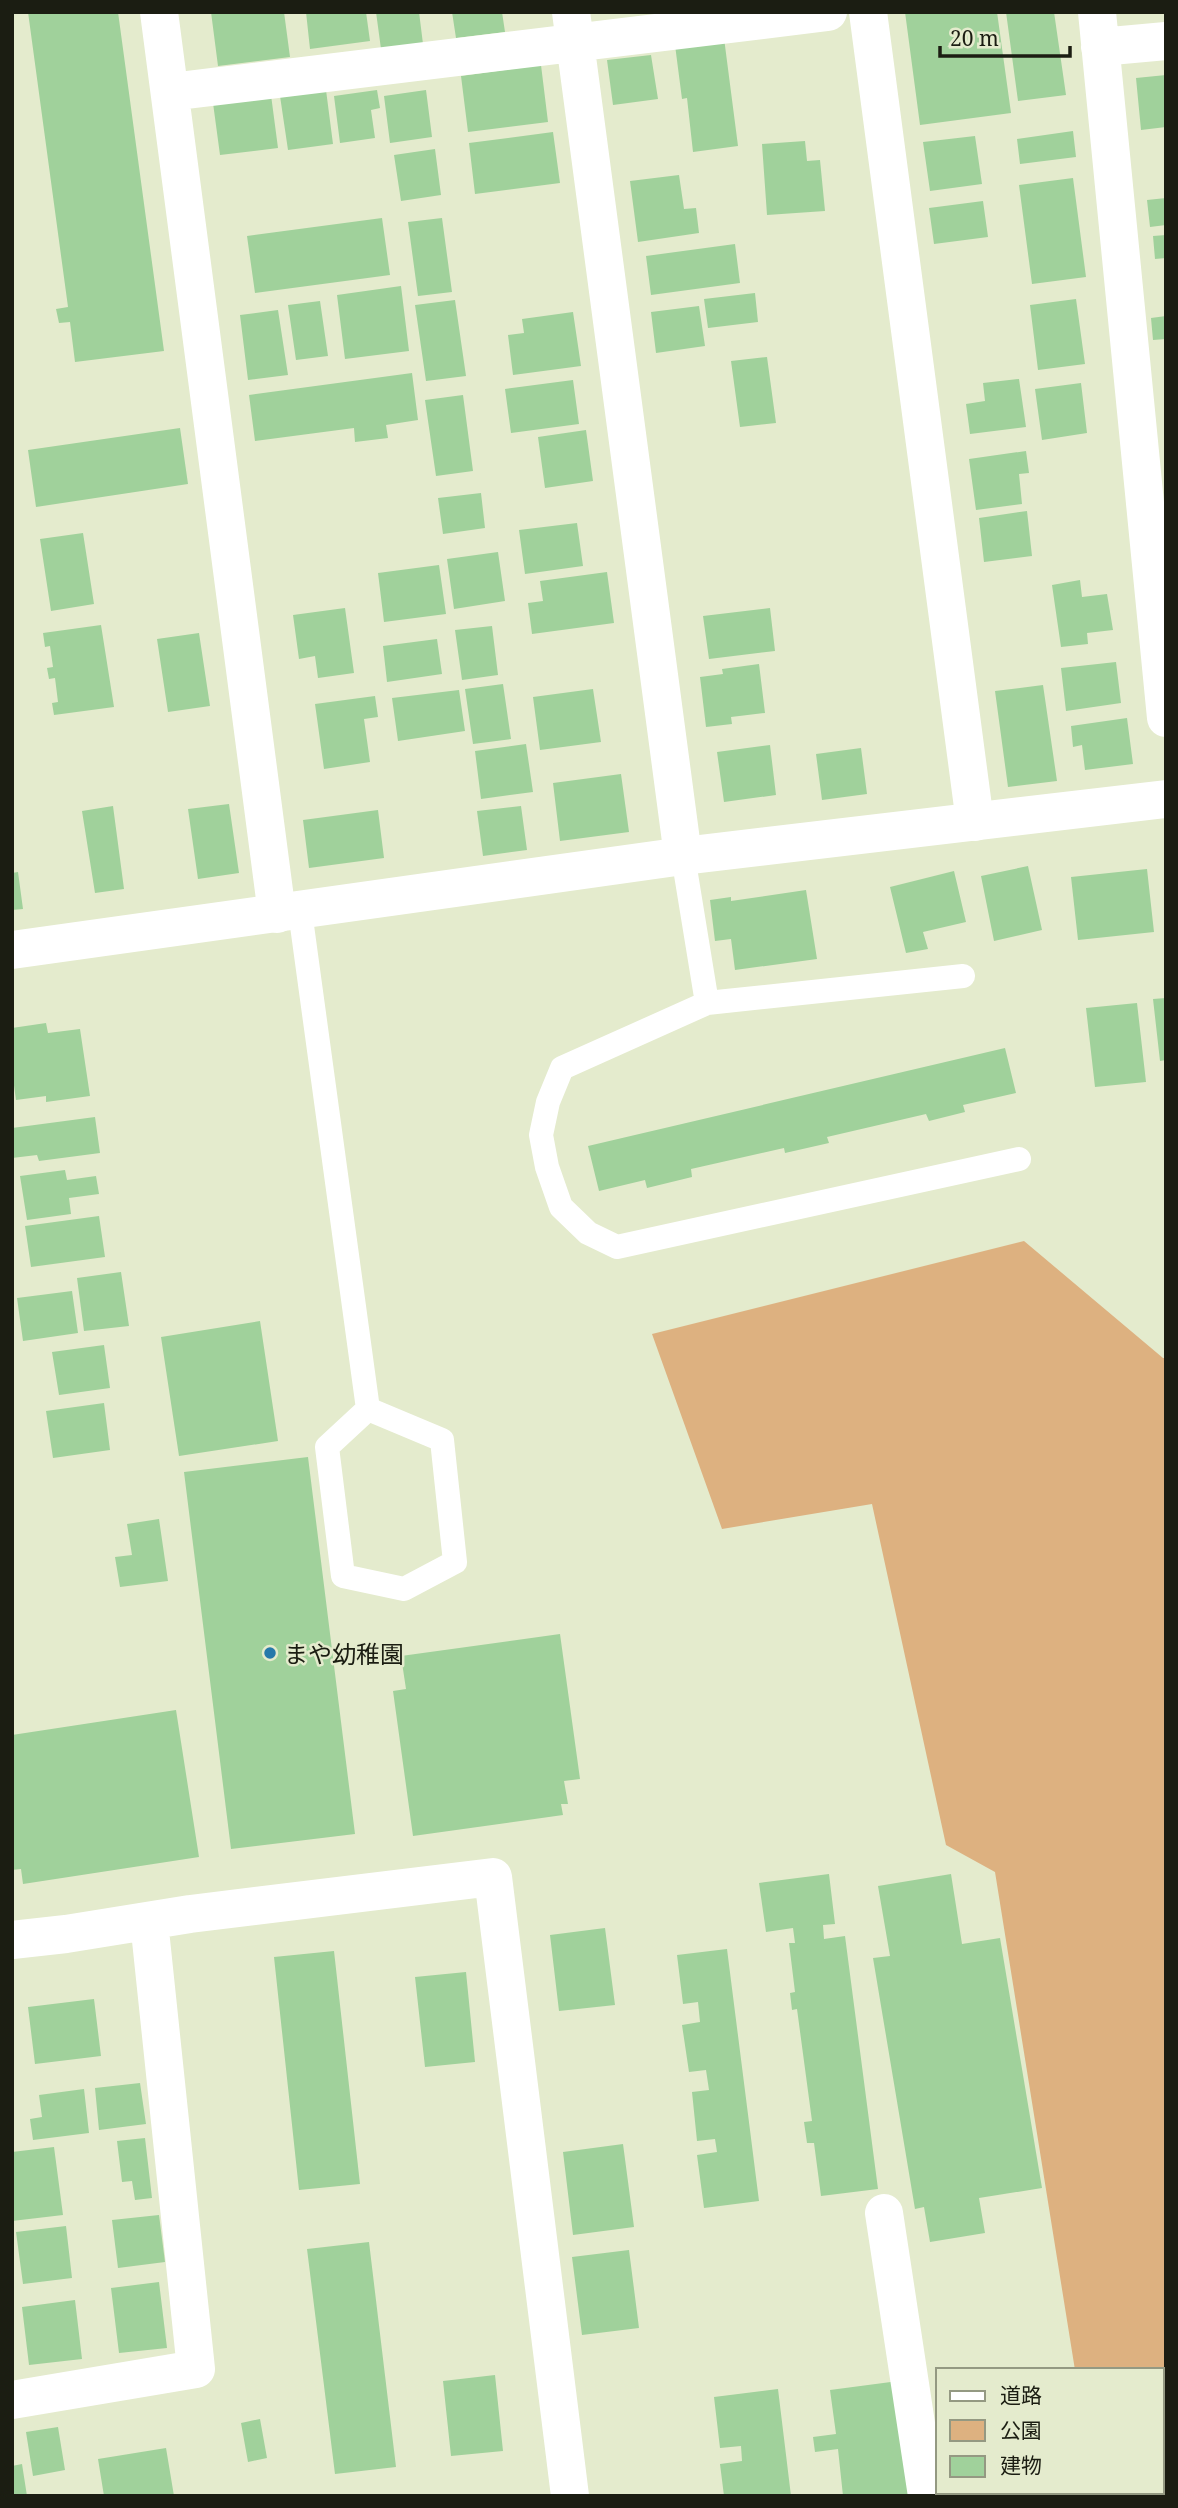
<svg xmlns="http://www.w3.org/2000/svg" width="1178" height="2508" viewBox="0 0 1178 2508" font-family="'Noto Serif','Noto Sans JP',serif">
	<rect width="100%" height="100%" fill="#e4ebcd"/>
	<path fill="#ddb180" d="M1024 1241 1163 1358H1166V2476L1162 2474V2370H1075L995 1872 946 1845 872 1504 722 1529 652 1334Z"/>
	<path fill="#a0d19b" d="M28 12H118L164 351 75 362 70 322 59 323 56 309 68 307Z
		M211 12H284L290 57 218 66Z
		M306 12H366L370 41 310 49Z
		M376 12H419L423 44 381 49Z
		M452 12H502L505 32 456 38Z
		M905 12H997L1011 113 920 125Z
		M1006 12H1054L1066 95 1018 101Z
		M724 38 738 146 693 152 687 98 682 99 675 45Z
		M651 55 658 99 613 105 607 60Z
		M541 65 548 122 468 132 461 76Z
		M1166 75V127L1141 130 1136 78Z
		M326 90 333 144 288 150 280 96Z
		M377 90 380 108 371 110 375 138 340 143 334 96Z
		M426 90 432 137 390 143 384 96Z
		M271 95 278 148 220 155 213 103Z
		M1073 131 1076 157 1020 164 1017 139Z
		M553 132 560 183 475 194 469 143Z
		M975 136 982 184 930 191 923 142Z
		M805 141 807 161 820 160 825 211 767 215 762 144Z
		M435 149 441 195 401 201 394 155Z
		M679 175 684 209 696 208 699 233 638 242 630 181Z
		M1073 178 1086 277 1032 284 1019 185Z
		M1166 198V225L1150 227 1147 200Z
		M983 201 988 237 934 244 929 208Z
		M382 218 390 275 255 293 247 236Z
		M442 218 452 292 418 296 408 222Z
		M1166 235V258L1155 259 1153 236Z
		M735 244 740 283 651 295 646 256Z
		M401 286 409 351 345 359 337 295Z
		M755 293 758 322 708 328 704 299Z
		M1076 299 1085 364 1038 370 1030 305Z
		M455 300 466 376 426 381 415 305Z
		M320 301 328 356 296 360 288 305Z
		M699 306 705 346 656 353 651 312Z
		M278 310 288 375 248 380 240 315Z
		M573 312 581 366 513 375 508 335 524 333 522 319Z
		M1166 316V339L1153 340 1151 318Z
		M767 357 776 423 740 427 731 361Z
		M412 373 418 420 386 425 388 438 355 442 354 428 255 441 249 395Z
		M1019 379 1026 427 970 434 966 404 985 401 983 383Z
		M573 380 579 424 511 433 505 389Z
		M1081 383 1087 433 1042 440 1035 389Z
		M463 395 473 471 436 476 425 400Z
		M180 428 188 484 36 507 28 450Z
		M586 430 593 481 545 488 538 437Z
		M1026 451 1029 473 1019 474 1022 504 976 510 969 459Z
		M481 493 485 528 443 534 438 498Z
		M1027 511 1032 556 984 562 979 518Z
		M577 523 583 566 525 574 519 530Z
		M83 533 94 604 51 611 40 539Z
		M498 552 505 601 454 609 447 559Z
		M439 565 446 614 384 622 378 573Z
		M607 572 614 623 532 634 528 603 543 601 540 581Z
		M1080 580 1082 597 1107 594 1113 630 1087 633 1088 644 1061 647 1052 585Z
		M345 608 354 673 318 678 315 656 299 659 293 615Z
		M770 608 775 651 709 659 703 616Z
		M101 625 114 707 54 715 52 703 58 702 55 678 49 679 47 668 53 667 50 646 45 647 43 633Z
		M492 626 498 675 462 680 455 630Z
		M199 633 210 706 168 712 157 639Z
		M437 639 442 674 387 682 383 646Z
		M1116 662 1121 703 1066 711 1061 668Z
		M759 664 765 713 731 717 732 724 706 727 700 677 723 674 722 669Z
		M503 684 511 739 473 744 465 689Z
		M1043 685 1057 781 1008 787 995 691Z
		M593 689 601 742 540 750 533 697Z
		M459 690 465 731 398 741 392 698Z
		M375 696 378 717 364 719 370 762 324 769 315 704Z
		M1127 718 1133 764 1085 770 1082 745 1073 747 1071 726Z
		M526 744 533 792 481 799 475 751Z
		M770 745 776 795 724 802 717 752Z
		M861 748 867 794 822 800 816 754Z
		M621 774 629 832 560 841 553 783Z
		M229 804 239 873 198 879 188 809Z
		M113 806 124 889 95 893 82 811Z
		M521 806 527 850 483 856 477 811Z
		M378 810 384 858 309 868 303 820Z
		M1028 866 1042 930 994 941 981 876Z
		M1147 869 1154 932 1078 940 1071 877Z
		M954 871 966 922 923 932 928 949 906 953 890 887Z
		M18 872 23 909 12 910V873Z
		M806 890 817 959 735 970 731 939 715 941 710 900 731 897V901Z
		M1166 998V1060L1160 1061 1153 999Z
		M1137 1003 1146 1082 1095 1087 1086 1008Z
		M46 1023 48 1033 80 1029 90 1096 46 1102V1096L16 1100 12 1071V1028Z
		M1005 1048 1016 1093 963 1105 965 1112 929 1121 926 1114 827 1137 829 1143 785 1153 784 1148 691 1169 692 1177 647 1188 645 1180 599 1191 588 1146Z
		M95 1117 100 1153 39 1161 37 1155 12 1158V1128Z
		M65 1170 67 1180 96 1176 99 1194 69 1198 71 1214 27 1220 20 1176Z
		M99 1216 105 1257 31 1267 25 1226Z
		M121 1272 129 1326 84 1331 77 1278Z
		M72 1291 78 1333 23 1341 17 1298Z
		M260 1321 278 1441 179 1456 161 1337Z
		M104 1345 110 1388 59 1395 52 1352Z
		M104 1403 110 1450 53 1458 46 1411Z
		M308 1457 355 1834 231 1849 184 1472Z
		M159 1519 168 1581 120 1587 115 1557 132 1555 127 1524Z
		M560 1634 580 1779 564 1781 568 1804H561L563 1815 413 1836 393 1691 406 1689 401 1656Z
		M176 1710 199 1857 23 1884 21 1869 12 1870V1735Z
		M829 1874 835 1924 823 1925 824 1939 845 1936 878 2189 821 2196 814 2143H807L804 2122 812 2121 797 2009 792 2010 790 1993 795 1992 789 1943H795L793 1928 766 1932 759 1883Z
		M951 1874 962 1944 1000 1938 1042 2188 979 2198 985 2233 930 2242 924 2207 915 2209 873 1958 890 1956 878 1886Z
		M605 1928 615 2005 559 2011 550 1935Z
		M727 1949 759 2201 704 2208 697 2155 717 2152 715 2139 697 2141 692 2092 709 2090 706 2070 689 2072 682 2025 700 2022 698 2002 683 2004 677 1955Z
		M334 1951 360 2184 299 2190 274 1957Z
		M466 1972 475 2062 425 2067 415 1977Z
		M94 1999 101 2056 35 2064 28 2007Z
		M140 2083 146 2124 99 2130 95 2088Z
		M84 2089 89 2133 33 2140 30 2119 42 2117 39 2095Z
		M145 2138 152 2198 135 2200 132 2181 122 2182 117 2141Z
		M623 2144 634 2227 573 2235 563 2152Z
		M54 2147 63 2215 12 2221V2152Z
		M159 2215 165 2262 118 2268 112 2220Z
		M66 2226 72 2278 23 2284 16 2232Z
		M369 2242 396 2467 335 2474 307 2249Z
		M629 2250 639 2328 582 2335 572 2257Z
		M159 2282 167 2348 119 2353 111 2288Z
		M75 2300 82 2359 29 2365 22 2307Z
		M495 2375 503 2451 451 2456 443 2381Z
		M906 2380 921 2496H843L838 2449 815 2452 813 2437 836 2434 830 2390Z
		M778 2389 791 2496H724L720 2464 742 2461 741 2446 720 2448 714 2397Z
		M260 2419 267 2458 248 2462 241 2423Z
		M58 2427 65 2470 33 2476 26 2432Z
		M166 2448 174 2496H104L98 2459Z
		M22 2464 27 2496H12V2466Z"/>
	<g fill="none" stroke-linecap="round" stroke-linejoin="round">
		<path stroke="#fff" stroke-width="24" d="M683 856 707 1003 562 1068 548 1102 541 1135 547 1167 561 1207 588 1233 617 1247 1019 1159
			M300 911 368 1409 442 1440 455 1562 404 1589 343 1576 327 1447 368 1409
			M707 1003 963 976"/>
		<path stroke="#fff" stroke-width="38" d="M159 12 277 914
			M571 12 683 856
			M868 12 975 822
			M1097 12 1166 718
			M1100 47 1166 41
			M170 92 828 12
			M12 1940 66 1934 190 1914 493 1877 570 2496
			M884 2213 927 2496
			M12 2400 196 2369 149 1921
			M1130 2492 1132 2496
			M1010 2496 1014 2492"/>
		<path stroke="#fff" stroke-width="38" d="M12 950 683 856 1166 799"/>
	</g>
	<circle fill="#2679aa" stroke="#e4ebcd" stroke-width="2.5" cx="270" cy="1653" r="7"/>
	<g text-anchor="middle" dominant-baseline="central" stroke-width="5" stroke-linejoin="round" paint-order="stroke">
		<g font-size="24" fill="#1b1d12" stroke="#e4ebcd" text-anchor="start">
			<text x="284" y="1653">まや幼稚園</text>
		</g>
	</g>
	<rect width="1178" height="2508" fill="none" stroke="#1b1d12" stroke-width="28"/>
	<rect x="936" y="2368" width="228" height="126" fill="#e4ebcd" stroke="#949982" stroke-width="2"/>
	<rect x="950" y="2391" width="35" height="10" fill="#ffffff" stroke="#949982" stroke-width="2"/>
	<text x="1000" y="2403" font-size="21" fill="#1b1d12">道路</text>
	<rect x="950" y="2420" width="35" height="21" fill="#ddb180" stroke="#949982" stroke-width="2"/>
	<text x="1000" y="2438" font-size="21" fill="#1b1d12">公園</text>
	<rect x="950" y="2456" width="35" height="21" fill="#a0d19b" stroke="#949982" stroke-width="2"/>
	<text x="1000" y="2473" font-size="21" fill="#1b1d12">建物</text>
	<path d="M940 46v10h130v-10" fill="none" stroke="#1b1d12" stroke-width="3.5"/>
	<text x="950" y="46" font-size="21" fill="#1b1d12" stroke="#e4ebcd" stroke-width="5" paint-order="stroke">20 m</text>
</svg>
